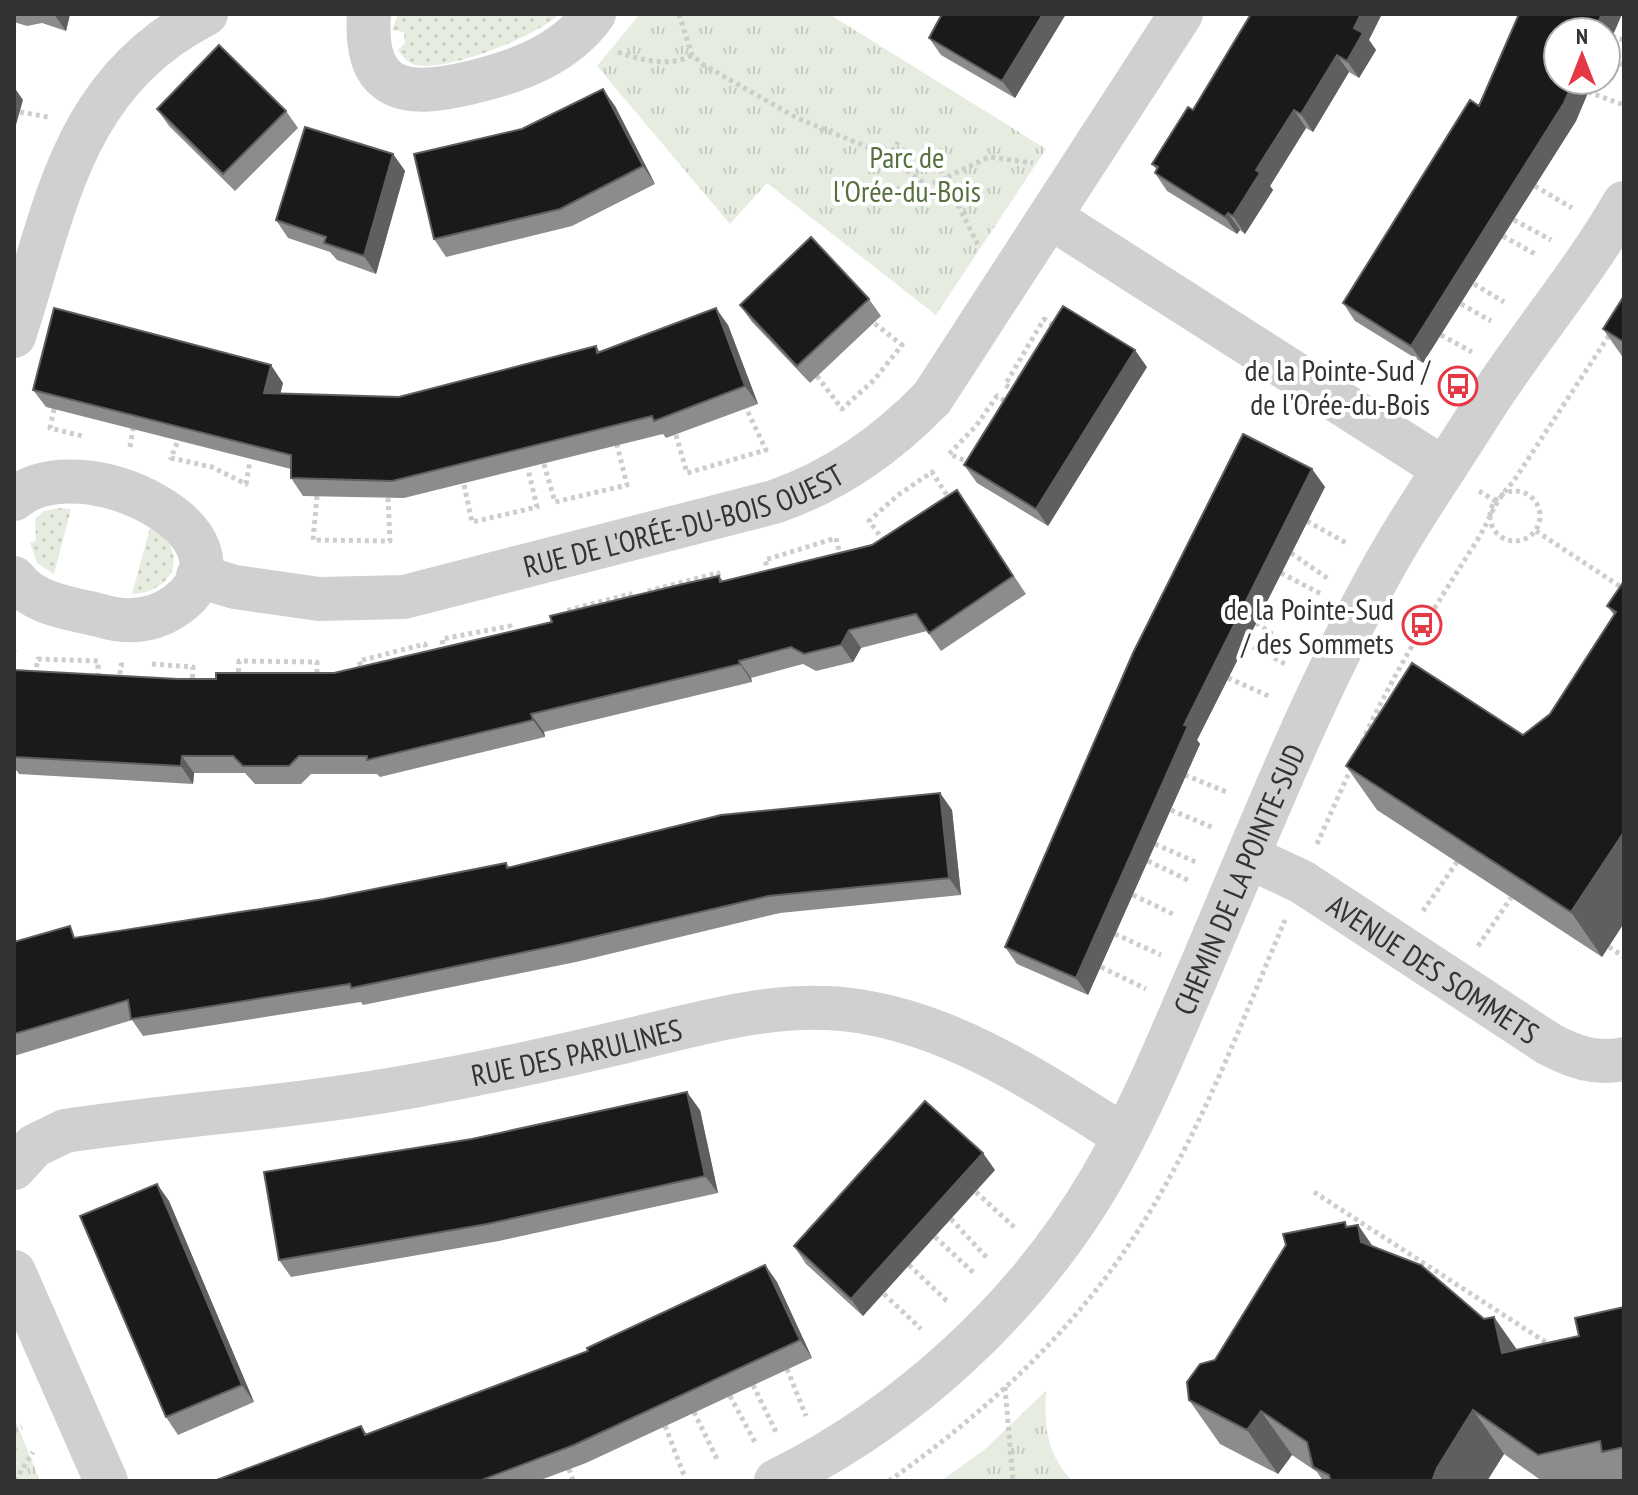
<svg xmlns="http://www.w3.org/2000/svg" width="1638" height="1495" viewBox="0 0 1638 1495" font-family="'PT Sans Narrow',sans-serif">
	<defs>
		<pattern id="grass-dots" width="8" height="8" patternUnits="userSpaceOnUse" patternTransform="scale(2)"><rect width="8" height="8" fill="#e6ecdf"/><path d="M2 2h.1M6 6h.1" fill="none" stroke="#c6cbc0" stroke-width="1.8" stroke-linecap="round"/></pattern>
		<pattern id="park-tufts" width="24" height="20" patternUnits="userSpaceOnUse" patternTransform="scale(2)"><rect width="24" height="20" fill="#e6ecdf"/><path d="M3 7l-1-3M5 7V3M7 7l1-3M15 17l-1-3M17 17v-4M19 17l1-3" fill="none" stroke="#c6cbc0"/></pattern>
	</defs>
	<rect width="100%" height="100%" fill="#fff"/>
	<path fill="url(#grass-dots)" d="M398 14H559C538 36 447 72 417 65 408 64 403 57 398 50L405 43 404 32 392 30Z
		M59 508 71 509 54 574 37 563 30 543 36 541 35 519 44 511Z
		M150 528C156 532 166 538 169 544 185 573 157 594 132 594Z"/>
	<path fill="url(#park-tufts)" d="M640 14H829L1046 149 936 315 767 183 730 224 597 66Z
		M1046 1391C1044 1429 1047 1453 1072 1481H941L984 1450Z
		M14 1417 40 1481H14Z"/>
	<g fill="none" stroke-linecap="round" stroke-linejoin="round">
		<path stroke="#cdcdcd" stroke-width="5" stroke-dasharray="4 4" stroke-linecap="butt" d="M679 14 692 55 702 64 797 118 884 154 928 186 989 157 1033 163
			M1612 36 1624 40
			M618 52C641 60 670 68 692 55
			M1606 57 1624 65
			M1588 92 1624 105
			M20 112 48 117
			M933 155 979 247
			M884 165 898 142
			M1535 186 1572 208
			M1514 220 1551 240
			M1503 236 1537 255
			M1474 284 1504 302
			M1461 304 1491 321
			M1441 335 1472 352
			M817 376 842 409 874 380 902 345 874 323
			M1016 391 1005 385 1044 319 1057 328
			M54 409 50 428 82 436
			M676 435 687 473 766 450 746 408
			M177 443 171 458 212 467 246 484 250 461
			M130 447 133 428
			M971 463 949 454 976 426 997 396 1010 404
			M544 464 555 502 627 485 617 445
			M464 485 472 522 537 507 528 469
			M1479 491 1495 501
			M1490 516a25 25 0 1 1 50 0a25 25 0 1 1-50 0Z
			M317 496 313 540 390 541 388 498
			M1307 521 1348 544
			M1536 531 1624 589
			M884 541 869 521 898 495 932 472 950 500
			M1291 553 1330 580
			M769 573 765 560 836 538 841 559
			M1281 573 1323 595
			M646 597 645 592 718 573 720 583
			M567 616 565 611 630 594 633 603
			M1256 623 1295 649
			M1246 643 1287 665
			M14 650V652
			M444 652 442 639 510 626 513 637
			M152 664 193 667 192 683
			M363 673 359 661 425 644 428 657
			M35 675 38 659 98 661V678
			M1228 678 1271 697
			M238 680 239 661 317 662V678
			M119 682 121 665H126
			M1362 742C1395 670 1436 605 1478 539 1491 517 1494 502 1513 482L1612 331
			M1185 775 1229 793
			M1171 810 1214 828
			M1155 844 1198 863
			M1317 844 1352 766
			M1148 861 1190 881
			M1133 895 1175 915
			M1423 911 1457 862
			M1115 934 1161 955
			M1478 946 1511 898
			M1609 947 1624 957
			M1101 967 1146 989
			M976 1192 1014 1227
			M1314 1192 1550 1345
			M951 1219 989 1260
			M935 1237 976 1275
			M909 1265 949 1303
			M884 1294 921 1329
			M787 1369 806 1416
			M753 1385 777 1434
			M1005 1387 1013 1481
			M730 1396 756 1444
			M694 1412 718 1461
			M665 1426 684 1475
			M14 1431 22 1427
			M569 1469 573 1481
			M15 1481 33 1452
			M889 1481C981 1416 1068 1337 1130 1243 1196 1145 1239 1028 1285 920"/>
		<g stroke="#d0d0d0" stroke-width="44">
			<path d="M369 14C363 95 408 98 473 82 519 71 565 54 594 14"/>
			<path d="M1050 217 1444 469"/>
			<path d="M14 336C57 204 72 83 206 14"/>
			<path d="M14 499C80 442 267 536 178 604 155 621 129 624 102 616 72 608 33 605 14 578"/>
			<path id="s1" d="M198 576 235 587 319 599 404 597 774 502C837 480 886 445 932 398L1181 14"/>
			<path id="s2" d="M1249 857 1302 882 1549 1044C1574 1057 1595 1065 1624 1059"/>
			<path id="s3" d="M14 1168 34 1146 65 1131C181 1114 297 1107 413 1086 484 1073 555 1058 626 1041 702 1023 779 999 858 1011 957 1026 1041 1084 1124 1136"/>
			<path d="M14 1272 106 1481"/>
		</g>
		<path stroke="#d0d0d0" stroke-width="44" id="s4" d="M776 1481C907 1417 1026 1307 1100 1181 1136 1120 1163 1055 1191 990 1249 856 1302 718 1371 590 1404 527 1445 469 1482 410 1527 339 1582 276 1624 203"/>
	</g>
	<path fill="#8c8c8c" d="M14 14H70L66 31 42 23 27 26 14 22Z
		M1066 14 1015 98 941 55 929 38Z
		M1519 14H1622L1576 121 1423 363 1355 321 1343 303 1479 106Z
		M1369 40 1376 50 1359 78 1349 72 1313 132 1306 128 1270 186 1273 190 1245 234 1240 230 1237 234 1167 191 1155 173 1157 170 1152 164 1193 110Z
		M615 106 655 184 572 226 446 257 434 239 522 129Z
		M157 109 286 111 298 128 235 191 169 126Z
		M393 154 405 171 376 274 337 260 330 252 288 238 276 220Z
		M1624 296V359L1603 329Z
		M869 299 881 316 810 383 752 322 740 305Z
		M728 325 758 404 666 438 663 434 404 498 303 496 291 478V469L46 407 33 390 283 383 280 394 399 397 596 346 600 352Z
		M1147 367 1048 526 977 483 964 465Z
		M1312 469 1325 487 1197 740 1200 744 1088 995 1017 964 1005 947Z
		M957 490 1026 594 941 651 927 631 861 648 853 662 816 671 803 664 751 678 752 682 544 732 545 737 380 777 377 774H311L301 784H255L245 773H194L193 784 19 774 14 767V670L178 679H216L334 673 552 622 719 576 723 581 872 545Z
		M1624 581V923L1602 957 1377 810 1346 766 1523 735 1550 714 1614 615 1607 606Z
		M940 793 952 810 961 895 780 913 576 962 363 1005 361 1002 143 1036 132 1020 14 1056V942L78 938 324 899 506 863 509 867Z
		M700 1110 718 1193 499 1241 291 1277 279 1260Z
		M995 1170 863 1316 806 1264 794 1246Z
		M157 1184 169 1201 254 1402 178 1435 166 1417Z
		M1358 1225 1373 1247 1517 1350 1579 1336 1624 1307V1481H1542L1504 1454 1487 1481H1323L1317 1472 1292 1455 1278 1474 1220 1444 1189 1400 1215 1360 1348 1227Z
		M765 1265 777 1282 812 1358 586 1463 538 1481H214L361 1426 367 1434 588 1351Z"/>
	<path fill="#5f5f5f" d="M54 14H70L66 31Z
		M1043 14H1066L1015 98 1002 81Z
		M1361 14H1382L1369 40 1376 50 1359 78 1347 61 1354 28Z
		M1602 14H1622L1606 51V32H1594Z
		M1337 55 1349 72 1313 132 1301 114Z
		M1574 80H1593L1576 121 1423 363 1411 346Z
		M14 87 23 100 14 132Z
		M603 89 615 106 655 184 643 166Z
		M1294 110 1306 128 1270 186 1273 190 1245 234 1233 216 1256 170Z
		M393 154 405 171 376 274 364 256Z
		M1228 213 1240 230 1237 234 1225 217Z
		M716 308 728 325 758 404 745 386Z
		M1135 350 1147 367 1048 526 1036 509Z
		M271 365 283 383 276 411 264 393Z
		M1312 469 1325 487 1197 740 1200 744 1088 995 1076 978 1184 725Z
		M849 630 861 648 853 662 841 645Z
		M739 661 751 678 752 682 740 664Z
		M531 714 544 732 545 737 533 720Z
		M182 756 194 773 193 784 181 766Z
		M940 793 952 810 961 895 949 878Z
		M1624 832V923L1602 957 1571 912Z
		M687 1092 700 1110 718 1193 705 1176Z
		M983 1153 995 1170 863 1316 851 1299Z
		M157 1184 169 1201 254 1402 242 1385Z
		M1358 1225 1389 1270 1361 1242Z
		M765 1265 777 1282 812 1358 800 1340Z
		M1494 1317 1525 1361 1502 1353Z
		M1473 1410 1504 1454 1487 1481H1432L1437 1468Z
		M1261 1411 1292 1455 1278 1474 1247 1430Z"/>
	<path fill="#1a1a1a" stroke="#5f5f5f" stroke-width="2" d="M942 14H1043L1002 81 929 38Z
		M1251 14H1361L1354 28 1363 33 1347 61 1337 55 1301 114 1294 110 1256 170 1260 173 1233 216 1228 213 1225 217 1155 173 1158 167 1152 164 1188 107 1193 110Z
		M1519 14H1602L1594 32H1558V80H1574L1564 103 1411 346 1343 303 1470 100 1479 106Z
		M219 45 286 111 223 174 157 109Z
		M603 89 643 166 560 209 434 239 414 154 522 129Z
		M305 127 393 154 364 256 324 243 326 237 276 220Z
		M811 237 869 299 797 366 740 305Z
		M1624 296V342L1603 329Z
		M1063 306 1135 350 1036 509 964 465Z
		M54 308 271 365 264 393 399 397 596 346 597 353 716 308 745 386 654 421 652 416 392 481 291 478V455L33 390Z
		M1243 434 1312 469 1184 725 1188 726 1076 978 1005 947 1133 653Z
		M957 490 1013 576 929 633 916 614 849 630 841 645 804 654 791 647 739 661 740 664 531 714 533 720 367 760V756H299L289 766H243L233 756H182L181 766 14 757V670L178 679H216V673H334L552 622 550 616 683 584 719 576 720 582 872 545Z
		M1624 581V832L1571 912 1346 766 1412 663 1523 735 1550 714 1616 612 1607 606Z
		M940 793 949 878 768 896 563 944 351 988 350 984 131 1019 128 1000 14 1034V942L70 926 74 938 324 899 506 863 507 868 721 815Z
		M687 1092 705 1176 487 1224 279 1260 264 1172 472 1139Z
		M925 1101 983 1153 851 1299 794 1246Z
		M157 1184 242 1385 166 1417 80 1216Z
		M1345 1222 1346 1227 1358 1225 1361 1242 1421 1265 1484 1319 1494 1317 1502 1353 1579 1336 1575 1318 1624 1307V1447L1602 1452 1600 1441 1538 1455 1473 1410 1437 1468 1432 1481H1331L1329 1475 1313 1467 1307 1442 1261 1411 1247 1430 1189 1400 1187 1382 1200 1364 1215 1360 1286 1245 1283 1234Z
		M765 1265 800 1340 574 1445 479 1481H214L361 1426 365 1435 588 1351 587 1348Z"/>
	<defs>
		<g id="bus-ring" transform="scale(2)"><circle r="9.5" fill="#fff" stroke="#e63946" stroke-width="1.5"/><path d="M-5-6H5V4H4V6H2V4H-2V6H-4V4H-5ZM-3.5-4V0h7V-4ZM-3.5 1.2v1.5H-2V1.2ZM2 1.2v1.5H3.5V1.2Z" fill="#e63946"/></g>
	</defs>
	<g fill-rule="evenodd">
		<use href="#bus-ring" x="1458" y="386"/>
		<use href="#bus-ring" x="1422" y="625"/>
	</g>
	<g text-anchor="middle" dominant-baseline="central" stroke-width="8" stroke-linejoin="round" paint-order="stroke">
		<g font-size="30" fill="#56703f" stroke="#fff">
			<text x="907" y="156">Parc de<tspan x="907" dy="34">l'Orée-du-Bois</tspan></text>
		</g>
		<g font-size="30" fill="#333" stroke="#fff" text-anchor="end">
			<text x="1430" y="369">de la Pointe-Sud /<tspan x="1430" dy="34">de l'Orée-du-Bois</tspan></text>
			<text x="1394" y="608">de la Pointe-Sud<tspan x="1394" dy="34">/ des Sommets</tspan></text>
		</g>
		<g font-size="30" fill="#333" stroke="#fff">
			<text stroke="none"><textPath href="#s1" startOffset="498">RUE DE L'ORÉE-DU-BOIS OUEST</textPath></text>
			<text stroke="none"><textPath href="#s4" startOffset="780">CHEMIN DE LA POINTE-SUD</textPath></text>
			<text stroke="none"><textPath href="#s2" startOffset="216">AVENUE DES SOMMETS</textPath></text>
			<text stroke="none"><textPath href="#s3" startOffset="582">RUE DES PARULINES</textPath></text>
		</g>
	</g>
	<rect width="1638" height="1495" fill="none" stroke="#333333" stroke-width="32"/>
	<g transform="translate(1582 56)"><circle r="38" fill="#ffffff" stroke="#adadad" stroke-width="2"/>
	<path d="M0-6L14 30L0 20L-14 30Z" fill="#e63946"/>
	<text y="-12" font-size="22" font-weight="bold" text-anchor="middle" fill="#333333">N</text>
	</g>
</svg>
